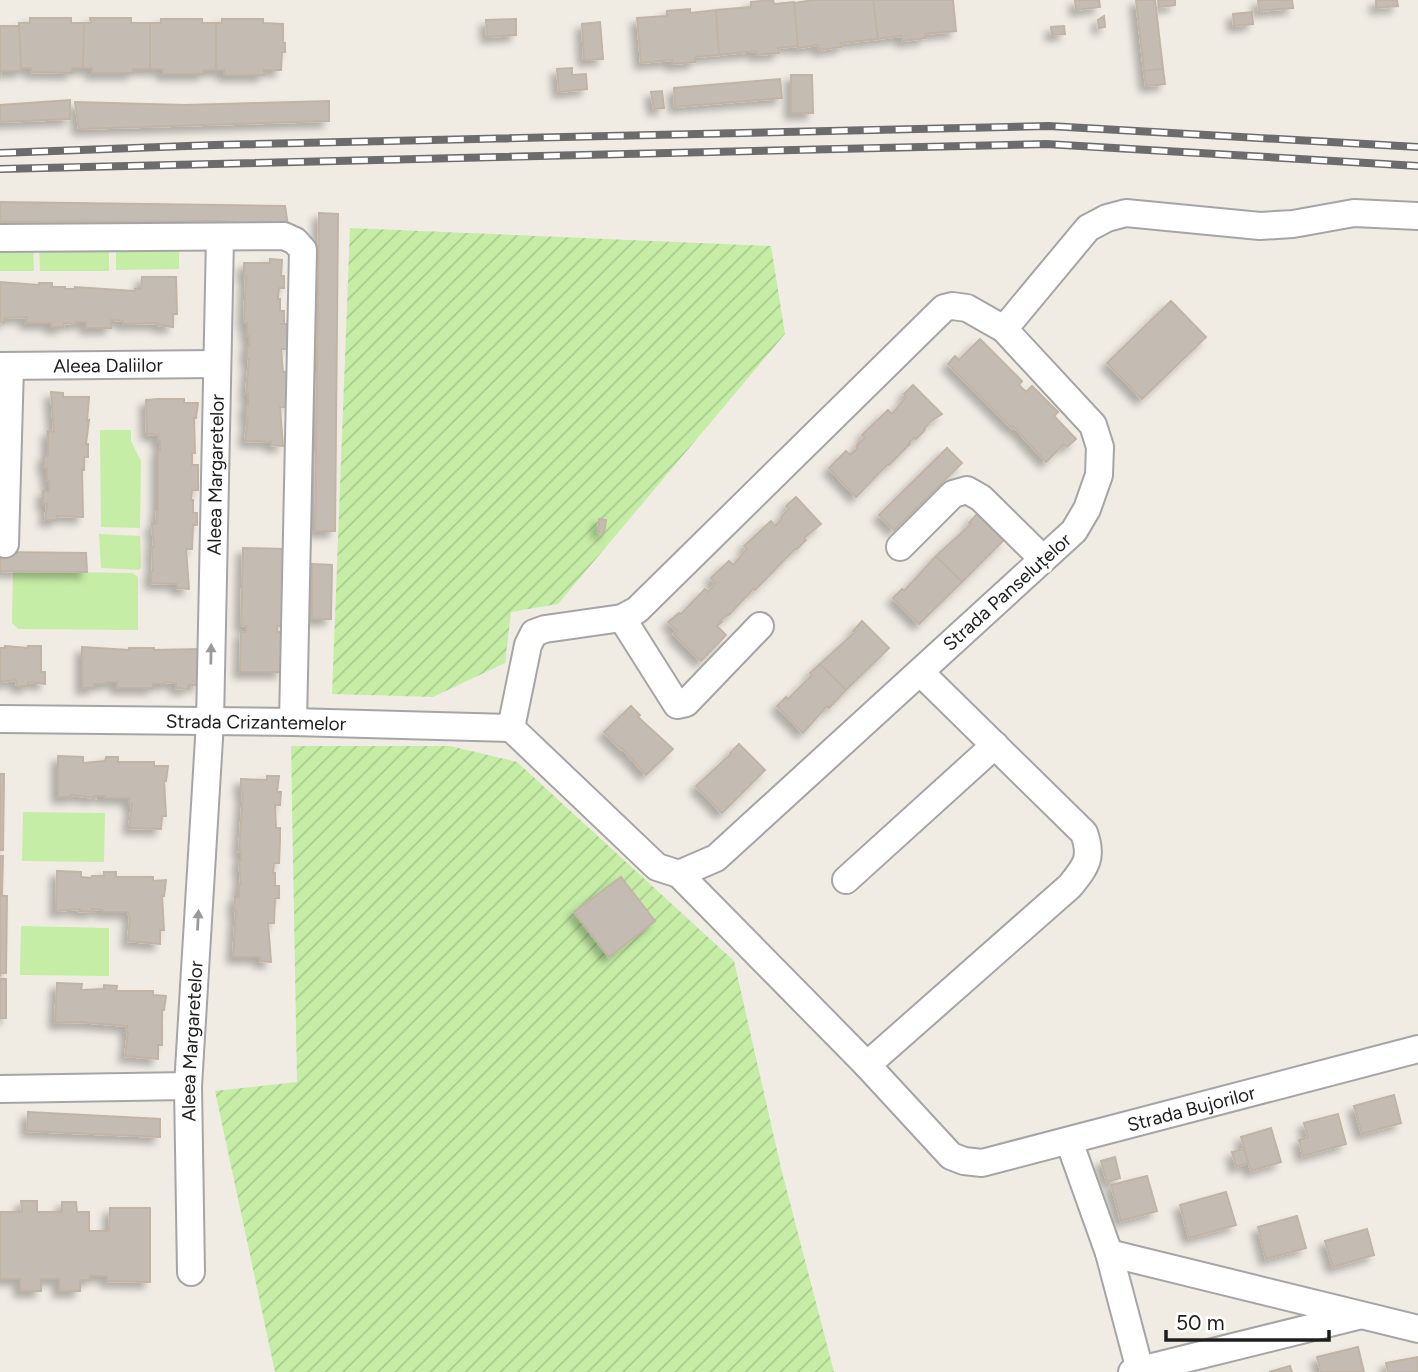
<svg xmlns="http://www.w3.org/2000/svg" width="1418" height="1372" viewBox="0 0 1418 1372" font-family="Figtree,sans-serif">
	<defs>
		<pattern id="garden-furrows" width="10" height="10" patternUnits="userSpaceOnUse" patternTransform="scale(1.75)"><rect width="10" height="10" fill="#c5eda6"/><path d="M-1 1l2-2M0 10L10 0M9 11l2-2" fill="none" stroke="#a9cb8e"/></pattern>
		<filter id="shadow"><feDropShadow dx="-6" dy="6" stdDeviation="3.5" flood-color="#0004"/></filter>
	</defs>
	<rect width="100%" height="100%" fill="#f0ece4"/>
	<path fill="#c5eda6" d="M179 244V269L116 270V245Z
		M39 245H109V271H40Z
		M0 246H33L34 271H0Z
		M100 430H131V441L141 461 140 528 101 527Z
		M99 534 140 536 141 568 138 570 101 568Z
		M13 571 132 573 138 577V630L18 629 12 623Z
		M23 812 105 813 104 862 22 861Z
		M21 926 109 928V976L20 975Z"/>
	<path fill="url(#garden-furrows)" d="M350 228 771 246 785 334 558 604 511 612 505 663 433 697 332 694Z
		M291 746H450L517 762 734 961 781 1168 834 1372H275L215 1091 297 1082Z"/>
	<path fill="#c4bcb3" stroke="#c2b4a5" stroke-width="2" filter="url(#shadow)" d="M773 0 774 4 794 2 798 46 778 48 779 53 756 55V51L719 55 716 10 751 7V2Z
		M814 0H873L878 39 841 43 842 47 819 50 818 45 798 48 794 3Z
		M873 0H953L956 31 925 34V38L902 41V36L878 39Z
		M1075 0H1099L1100 7 1076 10Z
		M1136 0H1155L1163 69 1144 71Z
		M1158 0H1175V5L1159 7Z
		M1258 0H1292L1293 8 1259 11Z
		M1376 0H1397L1398 6 1376 8Z
		M690 9V13L716 10 719 55 695 57V62L672 64V60L641 63 637 18 667 16V11Z
		M1252 12 1253 24 1234 26 1233 14Z
		M1104 16 1105 27 1099 28 1098 20Z
		M30 18H71V23H84L83 68H72V73L31 72V68H21L19 23H30Z
		M90 18H131V23H150V69H133V73H92V68H83L84 23H91Z
		M161 19H202V23H216V70H204V74H163V69H150V23H161Z
		M222 19H263V23L283 24V43H285V52H282L281 70H264V75H224V70H216V23H222Z
		M516 19V35L487 37 486 20Z
		M600 22 603 59 584 60 582 24Z
		M0 26H19L21 71H1L0 76Z
		M1064 26 1065 34 1052 35 1051 27Z
		M572 68V75L586 74 587 89 559 92 557 69Z
		M1163 69 1165 84 1146 86 1144 71Z
		M791 75H812L813 113H791Z
		M780 79 782 98 675 107 674 88Z
		M662 91 664 108 654 109 651 92Z
		M70 100V119L0 122V105Z
		M329 101V121L79 129 75 102 185 105Z
		M0 202 285 206 288 226 217 221 0 222Z
		M319 213 338 214 335 531H315Z
		M270 259 282 260 281 276H284V288H279L278 299H280V311H284V324H280H288L287 349H281L283 372H287L286 407H280L283 446 271 445V442L245 441 248 418H246V405H248V394H246L249 359H247V346H249V336H247V323H244L246 276H244V263H270Z
		M142 277H176L177 314H173V327L158 325V323L123 324V321L114 320H111V328H86V322H76V324L64 323 63 327H51V323H26L27 317 4 318V323L0 322V282L39 285V283H52V287H65V289H75V287L135 291V289H141Z
		M1171 301 1206 337 1142 399 1107 363Z
		M980 339 1022 381 1019 385 1026 392 1032 386 1058 412 1054 416 1076 439 1067 447 1064 444 1046 462 1013 426 1012 428 948 364 955 356 959 360Z
		M913 385 942 414 931 421 924 429 925 430 916 439 914 438 909 443 910 444 889 465 888 464 856 497 829 468 846 451 850 455 858 448 856 446 865 438 862 435 888 410 892 414 906 397 904 394Z
		M51 392 63 393V397H89L87 421 89 420 86 444H88V457H84V470H82L83 517 57 516V520H45L47 504H43V491H49V481H47V468H44V456H48V431L54 432Z
		M159 399H184V403H198L196 418H194L195 453H192V465H198V490H192L191 500H193V513H197V525H193L192 549H186L189 589 177 588V584L151 583V571H153L152 547H154L152 524H156L157 511H158V451H160V440L158 441V435L147 434 146 400Z
		M947 448 962 463 894 530 879 515Z
		M796 497 821 524 804 538 806 540 797 549 796 548 755 590 754 588 729 615 728 614 720 621 722 622 717 626 726 635 701 661 674 634 677 631 668 622 679 613 681 614 705 589 708 592 713 587 715 584 711 578 729 561 733 565 747 549 744 546 771 521 775 526 782 519 781 517 789 509 786 506Z
		M978 513 1004 540 962 582 936 556 971 524 969 523Z
		M599 519 606 520 604 533 598 532Z
		M243 548 284 549 282 626H277V632H282V672H240L241 632H246V626L241 625Z
		M0 552 86 553 87 572 0 571Z
		M936 556 962 582 919 624 893 598 902 589 904 591Z
		M312 564 332 565 331 619H312Z
		M862 621 889 648 846 690 820 664 855 632 853 631Z
		M5 646 28 648V646H41V672H45V684L28 682V686H17L16 680 0 682V648H5Z
		M82 647 129 650V648H154V650L201 649 199 685H188V689L176 688V683L165 682V684H153V688H117V682H106V684H94V688H82Z
		M820 664 846 690 829 708 827 706 803 733 777 706 786 697 788 699 812 675 810 673Z
		M631 706 640 715 638 717 673 749 646 775 622 748 621 749 604 732Z
		M739 744 765 770 722 813 696 786 731 754 730 753Z
		M58 756 83 757V763L105 761 106 757H118V762H154V766H168L166 781H164L166 816H162L161 829 129 828 132 804H129V798H105V796H94L95 798 71 795V797H58Z
		M0 774H4L3 850H0Z
		M267 776H279L277 792H281L280 805H275L276 828H280V840L279 863H274L273 873H275V886H279V898H275L274 923H268L271 962 260 961V957H233L236 910H234L235 897H239V884H241L239 861H241V850L239 851 243 792H241V779L267 780Z
		M0 856H3L2 896H7L6 973H0V976Z
		M57 871 81 872V877L91 878 92 876H104V872H116V877H153V881L166 880 164 896H162L164 930H160V944L128 941 130 918 128 912H103V910L92 909 93 912 79 911 80 909 56 911Z
		M621 877 655 921 609 957 574 912Z
		M0 979H6V1018H0Z
		M57 983 82 984 81 990 104 989V985L117 986 116 991H153V995L166 996 164 1010H162V1045H158V1059L125 1056 128 1032H126L127 1026 79 1022 55 1023Z
		M1394 1095 1401 1123 1362 1134 1354 1106Z
		M28 1112 160 1119V1137L27 1131Z
		M1338 1114 1346 1144 1303 1156 1299 1140 1308 1137 1304 1123Z
		M1271 1128 1281 1162 1251 1171 1241 1137Z
		M1244 1149 1248 1163 1236 1167 1232 1152Z
		M1115 1157 1120 1178 1107 1182 1101 1161Z
		M1147 1176 1157 1211 1121 1221 1111 1185Z
		M1226 1192 1236 1225 1189 1238 1180 1205Z
		M21 1201H37V1212H62V1202H76L77 1212H89V1231H109L110 1208H150V1282L107 1281V1276H90V1280H80V1291H59V1279H41V1291H20V1279H0V1212H22Z
		M1297 1216 1306 1248 1266 1259 1258 1227Z
		M1367 1229 1374 1255 1333 1267 1325 1241Z
		M1358 1347 1364 1372H1321L1317 1357Z
		M1418 1357V1372H1388L1386 1363Z
		M1290 1366 1292 1372H1269Z"/>
	<g fill="none" stroke-linecap="round" stroke-linejoin="round">
		<g stroke="#a5a5a5" stroke-width="30">
			<g id="minor">
				<path d="M0 238 284 236 295 241 303 250 293 722"/>
				<path d="M952 306 967 308 1004 329 1093 425 1100 447 1099 475 1087 509 1074 531 716 858 679 874 657 867 511 728 528 645 534 633 545 629 622 618 637 610 944 308Z"/>
				<path d="M1004 329 1088 228 1107 218 1126 213 1260 226 1293 224 1354 213 1418 216"/>
				<path id="s1" d="M0 366 217 364"/>
				<path d="M5 544 10 366"/>
				<path d="M900 547 953 494 967 490 981 498 1043 559"/>
				<path d="M622 618 677 705 686 703 760 626"/>
				<path id="s2" d="M0 719 293 722 511 728"/>
				<path id="s3" d="M679 874 867 1065 951 1156 964 1161 982 1163 1418 1049"/>
				<path d="M846 880 995 745"/>
				<path d="M867 1065 1070 886C1086 866 1093 858 1084 833L920 672"/>
				<path d="M0 1089 188 1086"/>
				<path d="M1069 1141 1109 1253 1140 1370"/>
				<path d="M1109 1253 1418 1329"/>
				<path id="s4" d="M191 1272 188 1086 210 722 220 238"/>
				<path d="M1132 1372 1358 1316"/>
			</g>
		</g>
		<use href="#minor" stroke="#fff" stroke-width="26"/>
		<g stroke="#6c6c6c" stroke-width="8">
			<path id="rail" d="M0 153 214 145 1049 126 1418 147
				M0 169 1046 144 1418 166"/>
		</g>
		<use href="#rail" stroke="#fff" stroke-width="5" stroke-dasharray="16" stroke-linecap="butt"/>
	</g>
	<defs><path id="oneway-solid" d="M-6-.8H1V-3.2L6.5 0L1 3.2V.8H-6Z" transform="scale(1.75)"/></defs>
	<g fill="#9a9a9a">
		<use href="#oneway-solid" transform="translate(211 654) rotate(-89)"/>
		<use href="#oneway-solid" transform="translate(198 920) rotate(-87)"/>
	</g>
	<g text-anchor="middle" dominant-baseline="central" stroke-width="7" stroke-linejoin="round" paint-order="stroke">
		<g font-size="19" fill="#1e1e1e" stroke="#fff">
			<text stroke="none"><textPath href="#s1" startOffset="108">Aleea Daliilor</textPath></text>
			<text stroke="none"><textPath href="#s4" startOffset="798">Aleea Margaretelor</textPath></text>
			<text transform="translate(1007 592) rotate(-42)">Strada Panseluțelor</text>
			<text stroke="none"><textPath href="#s2" startOffset="256">Strada Crizantemelor</textPath></text>
			<text stroke="none"><textPath href="#s4" startOffset="231">Aleea Margaretelor</textPath></text>
			<text stroke="none"><textPath href="#s3" startOffset="640">Strada Bujorilor</textPath></text>
		</g>
	</g>
	<path d="M1166 1330v10h163v-10" fill="none" stroke="#1e1e1e" stroke-width="3.5"/>
	<text x="1176" y="1330" font-size="21" fill="#1e1e1e" stroke="#ffffff" stroke-width="5" paint-order="stroke">50 m</text>
</svg>
